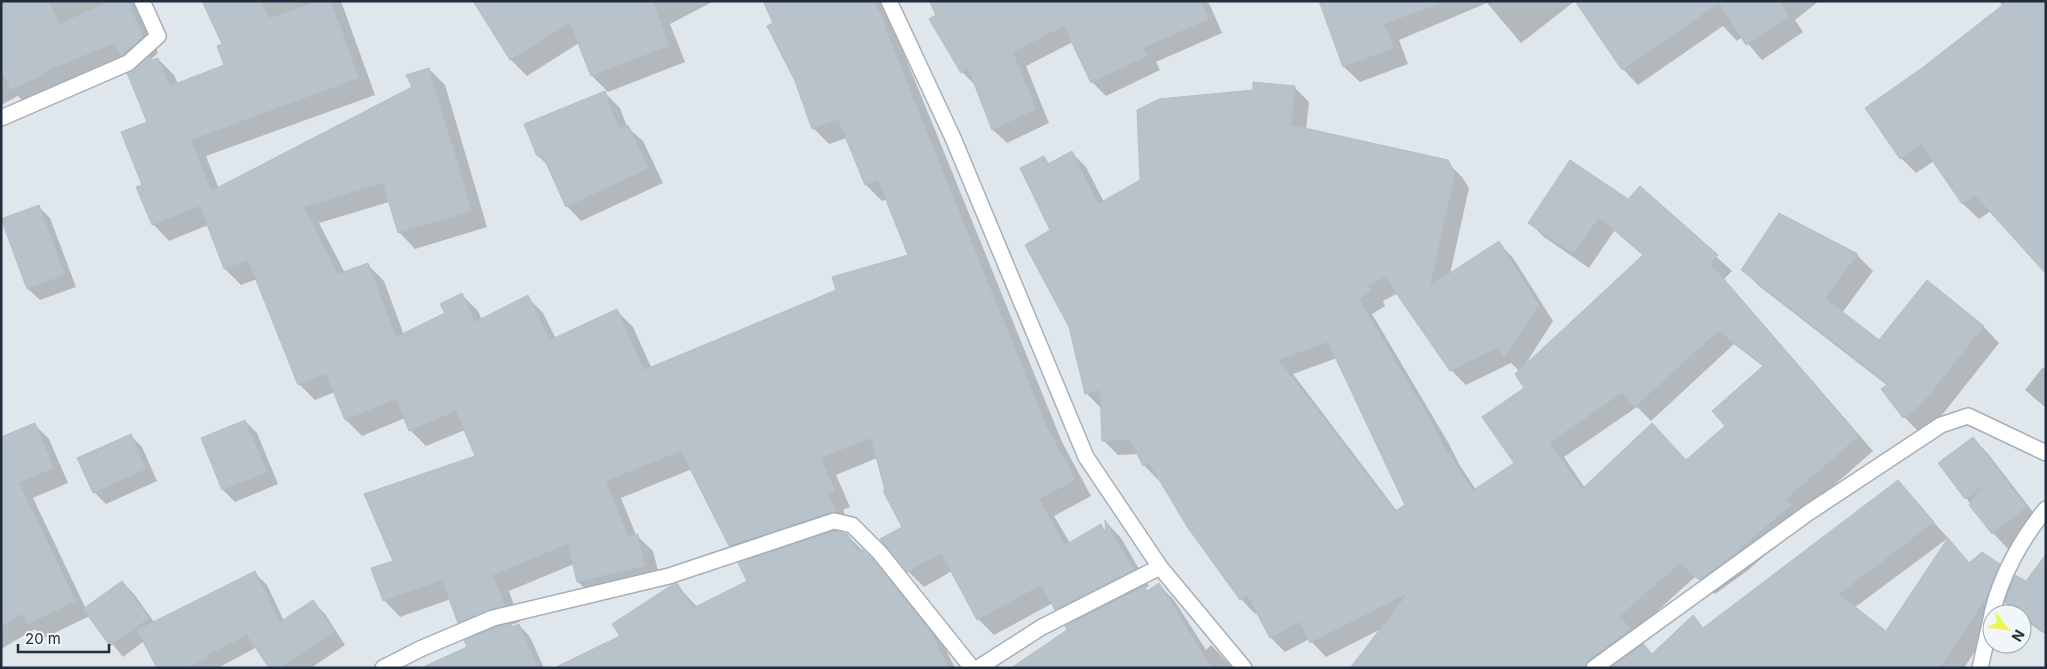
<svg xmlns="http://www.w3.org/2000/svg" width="2047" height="669" viewBox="0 0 2047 669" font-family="Inter,sans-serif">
	<rect width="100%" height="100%" fill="#e0e7ec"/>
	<path fill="#0003" fill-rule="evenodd" d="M1 1H137L158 53 151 59 153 61 158 59 174 75 178 84 226 66 224 44 203 1H341L375 95 206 156 219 189 413 88 429 69 445 85 487 227 415 249 399 232 389 202 319 223 345 273 368 265 384 281 404 335 446 314 462 295 478 311 482 320 527 297 543 313 556 339 617 311 633 327 652 369 838 291 910 255 887 199 882 201 866 185 847 138 829 144 813 128 818 1H881L902 43 900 44 933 125 1062 442 1091 496 1054 516 1070 543 1101 526 1107 532V523L1121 538 1149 586 1145 588 1148 592 1159 585 1174 600 1206 650 1211 645 1233 668H1015L1069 630 1071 624 1053 603 994 635 978 619 952 571 924 587 908 571 904 528 887 490 877 458 836 475 850 507 843 510 852 528 834 532 847 535 888 576 944 646 955 668H557L621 636 677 585 697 607 749 582 747 561 730 545 692 469 621 498 636 535 653 551 661 582 595 598 578 582 574 564 509 591 520 622 511 625 514 628 519 625 530 637 544 668H460L474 637 459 622 451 599 400 617 384 600 395 562 477 457 465 430 426 446 410 430 405 418 362 436 346 420 335 392 315 400 299 384 257 279 241 285 225 269 208 225 169 241 153 224 143 185 148 123 135 69 126 60 27 105 18 96 1 105Z
		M475 1H714L670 24 685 62 608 92 592 76 579 43 527 76 511 60Z
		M1174 1H1206L1210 5 1222 33 1156 62 1160 70 1106 96 1092 82 1073 42 1026 66 1049 123 1007 143 993 130 976 86 962 72 931 19Z
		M1317 1H1575L1521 43 1487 3 1399 40 1408 64 1360 82 1344 67 1321 2V4Z
		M1576 1H1819L1795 20 1803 32 1762 60 1742 37 1737 41 1723 26 1638 85 1623 69Z
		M1999 1H2046V40L2001 4Z
		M2046 85 1991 211 1979 219 1963 204 1934 161 1916 173 1901 158 1866 108Z
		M1294 87 1309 102 1306 130 1447 162 1462 177 1469 188 1450 274 1499 243 1513 258 1553 321 1523 368 1644 256 1615 230 1589 268 1544 237 1529 222 1628 201 1640 188 1732 271 1724 279 1873 451 1800 515 1805 520 1747 571 1715 594 1696 576 1634 632 1652 654 1693 617 1704 629 1897 482 1948 538 1854 608 1887 633 1948 540 1970 563 1999 565 2014 581 2026 583 2046 556V635L2022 618V614H2018L2005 602 2000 614H1992V626L1964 668H1352L1383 628 1326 657 1309 639 1285 652 1271 638 1257 612 1255 614 1241 599 1160 479 1158 480 1144 465 1138 454 1118 455 1103 440 1102 409 1086 393 1052 231 1044 158 1050 164 1071 152 1086 167 1104 202ZM1398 293 1451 370 1466 385 1511 363 1519 371 1526 388 1516 463 1476 490 1459 464 1449 444 1372 314 1385 306 1383 301ZM1734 344 1764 367 1727 426 1687 461 1585 488 1564 457 1637 407 1651 421ZM1337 358 1406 505 1397 511 1293 374Z
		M605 93 620 108 627 127 643 141 663 183 581 221 567 206 549 166 538 156Z
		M38 206 50 218 76 287 40 300 28 289 2 220Z
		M1857 255 1873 271 1842 313 1879 342 1928 282 1984 327 1999 343 1938 420 1920 433 1904 417 1888 386 1759 286 1743 270Z
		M2043 367 2046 370V408L2025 390Z
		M245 421 257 433 278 484 235 502 223 490 202 439Z
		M34 424 49 439 68 483 33 498 86 609 122 582 134 594 154 622 255 573 267 585 284 621 313 602 325 614 345 645 311 668H271L257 647 218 668H158L144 641 123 657 90 616 44 638 35 629 1 649V439Z
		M130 435 142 447 157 481 106 504 94 492Z
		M1973 438 1989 455 2043 525 2009 550 1993 533 1966 498Z"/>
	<path fill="#b8c2ca" stroke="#b2bec6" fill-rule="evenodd" d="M1 1H49L59 24 109 1H128L143 37 121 56 115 43 44 72 45 74 11 90 1 70Z
		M202 1H261L269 18 318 1H331L359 78 191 140 211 191 412 87 406 75 429 68 472 211 398 233 383 183 304 207 338 274 368 263 396 337 445 313 440 304 462 293 475 322 528 295 550 340 617 309 644 370 836 290 832 277 908 255 878 180 865 185 838 119 812 129 795 81 767 26 773 23 763 1H874L887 26 885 27 917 108 1046 425 1076 480 1039 499 1065 545 1101 524 1106 535 1105 520 1134 570 1055 610 1041 585 977 620 941 553 907 572 880 539 902 527 883 491 885 490 871 438 821 458 835 491 828 494 837 512H831L729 546 681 451 606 481 628 536 638 534 645 566 577 582 568 544 493 575 505 606 458 623 442 580 383 601 371 568 393 561 364 494 475 456 456 411 409 431 396 399 345 420 326 374 298 385 248 260 224 269 200 206 152 225 136 187 142 185 121 132 147 122 127 73 150 56 152 60 158 58 170 86 224 65 217 46 222 44Z
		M473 1H653L669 46 591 76 570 23 510 60Z
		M929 1H1201L1209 19 1143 48 1147 56 1091 83 1064 26 1013 52 1036 109 992 130 968 68 961 73 929 19 936 15Z
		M1319 1H1440V4L1384 24 1394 48 1343 67Z
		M1575 1H1779L1789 16 1746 45 1719 3 1622 70Z
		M2008 1H2046V274L1975 195 1962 204 1921 144 1900 159 1865 108 1922 68Z
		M1253 82 1295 86 1291 125 1448 160 1455 173 1430 286 1499 241 1539 305 1504 358 1497 348 1450 371 1385 277 1369 286 1371 291 1359 299 1435 428 1448 455 1450 453 1472 491 1514 463 1482 417 1524 388 1515 374 1643 255 1599 217 1574 254 1528 223 1570 160 1628 199 1640 186 1718 255 1710 263 1859 436 1785 500 1791 505 1732 556 1699 580 1680 563 1620 616 1631 629 1588 660 1585 668H1350L1408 593 1310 643 1299 622 1270 638 1247 595 1240 600 1188 528 1149 463 1143 466 1130 440 1102 441 1100 390 1085 394 1069 327 1025 245 1050 230 1020 168 1044 156 1048 164 1072 151 1098 204 1140 180 1137 110 1159 99 1253 90ZM1718 331 1764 365 1712 411 1725 426 1686 460 1652 423 1582 489 1550 442 1622 393 1635 407ZM1328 342 1405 505 1395 511 1279 360Z
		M605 91 619 129 628 125 649 168 566 207 542 154 537 156 524 124Z
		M39 205 65 275 27 289 1 219Z
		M1779 213 1858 254 1825 298 1879 340 1927 280 1984 326 1922 404 1903 418 1881 389 1888 384 1741 270Z
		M245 420 267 472 222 490 201 438Z
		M35 423 54 468 19 483 76 601 28 624 23 614 1 626V437Z
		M131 434 146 469 93 493 77 458Z
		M1973 437 2027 507 1992 534 1969 505 1982 486 1965 499 1938 463Z
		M1898 480 1934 522 1839 594 1886 631 1948 538 1969 563 1982 552 2000 564 1986 598 1940 668H1610L1643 644 1652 654 1693 615 1703 628Z
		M834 531 847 534 858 551 862 549 873 559 929 629 949 668H554L620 636 612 624 672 585 677 583 693 608 747 581 738 563Z
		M2046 554V633L2005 603 2015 575 2026 581Z
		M255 571 280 622 313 600 335 632 281 668H269L247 635 207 655 208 657 187 668H157L137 630Z
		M122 581 149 618 110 646 83 609Z
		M1159 583 1212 668H1011L1067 630 1065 626 1144 586 1147 591Z
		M511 623 512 627 519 624 538 668H421L467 647 464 640 496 627Z"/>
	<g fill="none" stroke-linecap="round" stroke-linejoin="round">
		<g stroke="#a6afb8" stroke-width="18">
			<path id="street" d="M889 1 953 138 1086 457 1160 567 1244 668
				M1 118 128 63 158 36 142 1
				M1992 614C2000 577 2022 538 2046 509
				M383 668 420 649 493 618 669 576 834 521 852 525 880 553 972 668
				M978 668 1042 627 1160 567
				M1594 668 1808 513 1941 425 1968 416 2046 453
				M1980 668 1992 615"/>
		</g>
		<use href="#street" stroke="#fff" stroke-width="15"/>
	</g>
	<rect width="2047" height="669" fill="none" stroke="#202d3d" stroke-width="5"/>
	<g transform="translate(2007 629) rotate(121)"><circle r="24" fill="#f1f6f8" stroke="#9da6ad"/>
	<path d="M0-4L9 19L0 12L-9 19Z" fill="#eaf753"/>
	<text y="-8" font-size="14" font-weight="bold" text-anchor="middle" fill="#202d3d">N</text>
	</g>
	<path d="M18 644v8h91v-8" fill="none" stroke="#202d3d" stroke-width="2.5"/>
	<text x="25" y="644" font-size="15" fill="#202d3d" stroke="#f1f6f8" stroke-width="4" paint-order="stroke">20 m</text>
</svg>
